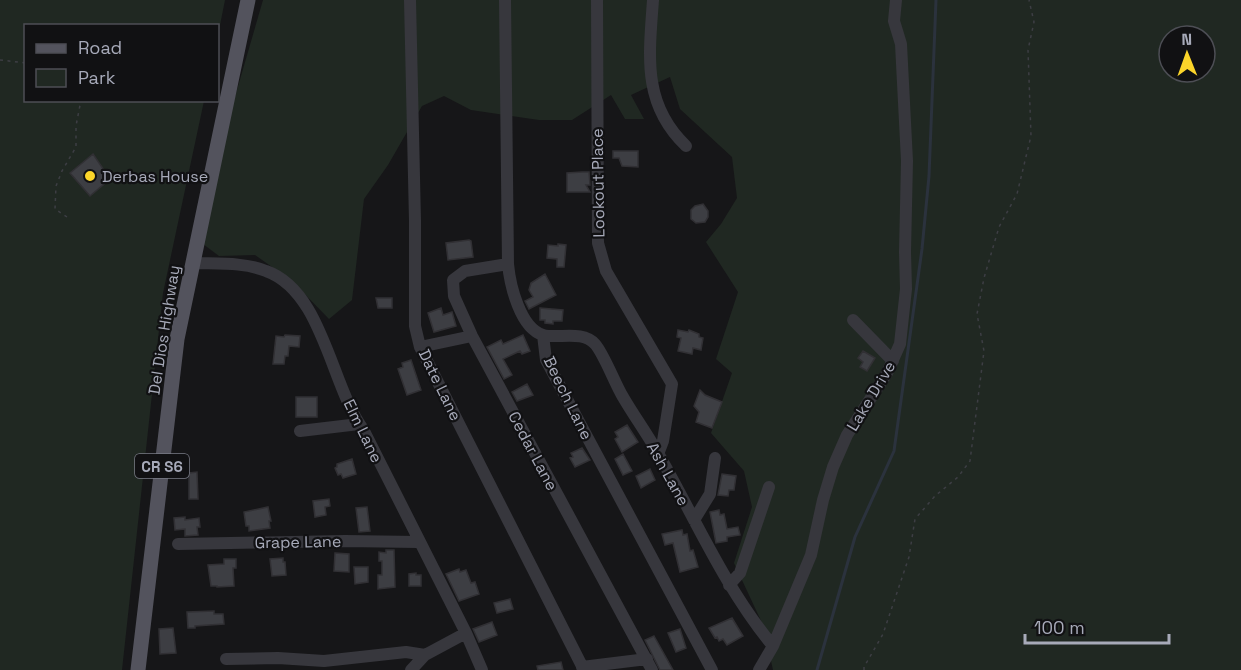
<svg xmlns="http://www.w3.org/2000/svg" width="1241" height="670" viewBox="0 0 1241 670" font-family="'Space Grotesk',sans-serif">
	<rect width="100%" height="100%" fill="#161618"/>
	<path fill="#202822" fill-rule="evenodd" d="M0 0H225L218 35V26H26V100L204 101 163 293 122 670H0Z
		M263 0H1241V670H773L763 625 734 563 752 507 744 471 711 433 732 373 716 359 738 292 706 242 721 224 737 198 732 157 680 109 670 77 631 95 644 119H625L611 95 572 120H539L471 110 444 96 422 106 388 165 364 199 352 300 329 319 292 281 255 255 219 256 203 244 232 107ZM1169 36H1205V72H1169Z"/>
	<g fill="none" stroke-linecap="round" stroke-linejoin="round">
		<path stroke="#2b323d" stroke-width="3" d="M817 670 855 537 894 451 922 249 929 176 936 0"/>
	</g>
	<path fill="#3d3e43" stroke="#313034" stroke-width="1.5" d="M613 151H638V167L622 166 619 158H613Z
		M93 154 110 179 90 196 70 173Z
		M582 172H589L590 185H586L590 192H567V173Z
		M703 204 708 211V217L705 222 696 223 691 219V210L695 206Z
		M469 240 471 241 473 257 448 260 446 243Z
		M558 244 566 245 564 267H557V259L547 258 548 245 558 246Z
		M545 274 556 295 529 309 525 301 533 297 529 290 531 283Z
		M376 298H392V308H378Z
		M441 308 443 315 452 312 456 326 434 332 428 313Z
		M540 308 563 310 562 321H553V324L545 323V320H540Z
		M678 330 688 332 689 330 699 334V337L703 338 701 350 693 348 692 354 678 351 681 338 677 337Z
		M285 335 300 336 299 347 289 346 288 356H285L284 364H273L276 336 284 337Z
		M523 335 530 351 522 354 520 351 503 359 512 375 504 379 487 347 501 340 503 344Z
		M863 351 875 358 867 371 860 367 863 362 858 358Z
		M411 360 421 390 407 395 398 369 403 367 402 363Z
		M527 384 533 395 517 401 512 392Z
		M700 390 705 395 722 402 712 428 696 422 699 412 694 406Z
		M296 397H317V417H296Z
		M627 425 638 442 622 452 615 439 618 437 615 432Z
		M582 448 590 460 575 467 570 458 573 457 571 453Z
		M623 454 632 471 623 475 615 459Z
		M352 459 356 474 343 478 341 474 338 475 335 468 337 467V464Z
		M650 469 655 480 641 488 636 476Z
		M197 472 198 499H189V473Z
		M722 474 736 476 734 490H729L728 496 718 495Z
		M329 499 330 506 325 507 326 515 315 517 313 501Z
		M268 507 271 521H269L270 528 249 531V526H246L244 512Z
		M367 507 370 531 359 532 356 508Z
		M719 510 720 515 724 514 727 529 738 527 740 535 727 537V541L716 543 710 512Z
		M185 517V520L199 518 200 527H197L198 535 185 536V529L175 530 174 518Z
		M682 530 683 535 687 534 690 551 693 550 698 567 680 572 673 543 665 545 662 534Z
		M386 550H394L395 587 378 589V575H382V561H379V552L386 553Z
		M335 553 349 554V572L334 571Z
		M283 558V562H285L286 575 272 576 270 559Z
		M224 559H236V568H233L234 586 217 587V586H211L208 565 224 564Z
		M354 567H368V582L355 584Z
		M459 569 460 572 466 570 471 583 475 582 479 594 459 601 446 574Z
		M416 573V575H421V586H409V574Z
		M510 599 513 609 497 613 494 603Z
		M214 611V614H223L224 624 195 626V628H188L187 612Z
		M732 618 743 636 727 645 723 639 719 641 717 637 715 638 709 628Z
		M492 622 497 635 479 642 473 629Z
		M173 628 176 653 160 654 159 629Z
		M680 629 686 648 676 652 668 633Z
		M654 636 673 670H660L645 640Z
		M561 662 563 670H538L537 666Z"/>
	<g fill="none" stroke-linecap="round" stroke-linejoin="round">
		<path stroke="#3d3e44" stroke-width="1.5" stroke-dasharray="3 4.5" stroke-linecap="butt" d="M0 60 26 63
			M67 217 55 209 56 186 62 171 76 147V126L81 100
			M864 670V667L883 634 909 557 915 519 935 496 958 477 970 461 984 351 977 314 984 278 999 227 1017 194 1031 136 1028 50 1034 22 1029 0"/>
		<path stroke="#37373d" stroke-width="12" d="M410 0 415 221V326L420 347 584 670
			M505 0 508 264C510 285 520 328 543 335 559 339 582 330 595 344 604 354 615 384 623 397 634 416 648 435 659 455 696 520 725 588 773 646
			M597 0 598 243 606 271 672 384 663 441 658 454
			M653 0C649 56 642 104 686 146
			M193 263C216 264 244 262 266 271 323 291 331 386 363 429L466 633 482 670
			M508 264 465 271 453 280 454 296 472 336 652 670
			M853 320 893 361
			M543 335 546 360 712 670
			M420 347 472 336
			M300 431 359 424
			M694 520 710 494 715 458
			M178 544 345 541 418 542
			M729 585 740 573 769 487
			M226 659 278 658 324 661 406 652 425 655
			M582 667 647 659
			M411 670 425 655 466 633
			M759 670 773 646 811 555 823 500 833 467 847 435 887 373 900 344 906 289 905 252 907 161 901 44 894 21 896 0"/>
		<path stroke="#53535d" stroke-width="15" d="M138 670 177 339 248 0"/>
	</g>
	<circle fill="#fcd52a" stroke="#111113" stroke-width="2" cx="90" cy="176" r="6"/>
	<g text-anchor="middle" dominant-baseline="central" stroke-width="4.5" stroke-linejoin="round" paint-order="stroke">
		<rect fill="#111113" stroke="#7a7c87" stroke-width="1.5" x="135" y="454" width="54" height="24" rx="4.5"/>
		<g font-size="15" font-weight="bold" fill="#a7aab9">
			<text x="162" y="466">CR S6</text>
		</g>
		<g font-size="16" fill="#a7aab9" stroke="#111113" text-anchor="start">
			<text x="102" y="176">Derbas House</text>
		</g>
		<g font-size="16" fill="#a7aab9" stroke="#111113">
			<text transform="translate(598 183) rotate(-91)">Lookout Place</text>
			<text transform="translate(164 330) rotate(-81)">Del Dios Highway</text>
			<text transform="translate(440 385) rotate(64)">Date Lane</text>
			<text transform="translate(871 396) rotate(-59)">Lake Drive</text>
			<text transform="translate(568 398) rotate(64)">Beech Lane</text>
			<text transform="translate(363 431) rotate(64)">Elm Lane</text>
			<text transform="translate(533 451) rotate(62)">Cedar Lane</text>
			<text transform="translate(668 474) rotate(61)">Ash Lane</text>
			<text transform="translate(298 542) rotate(-1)">Grape Lane</text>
		</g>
	</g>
	<rect x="24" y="24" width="195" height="78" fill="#111113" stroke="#4d4e55" stroke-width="1.5"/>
	<rect x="36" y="44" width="30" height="9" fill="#53535d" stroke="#4d4e55" stroke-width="1.5"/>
	<text x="78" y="54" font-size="18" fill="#a7aab9">Road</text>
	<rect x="36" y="69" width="30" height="18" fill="#202822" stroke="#4d4e55" stroke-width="1.5"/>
	<text x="78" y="84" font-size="18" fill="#a7aab9">Park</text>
	<g transform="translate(1187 54) rotate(359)"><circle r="28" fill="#111113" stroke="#4d4e55" stroke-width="1.5"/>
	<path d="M0-4.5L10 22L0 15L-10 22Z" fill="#fcd52a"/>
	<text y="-9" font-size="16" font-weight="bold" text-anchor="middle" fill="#a7aab9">N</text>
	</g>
	<path d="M1025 634v9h144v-9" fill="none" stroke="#a7aab9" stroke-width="3"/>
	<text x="1034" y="634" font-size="18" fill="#a7aab9" stroke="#111113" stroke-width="4.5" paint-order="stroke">100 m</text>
</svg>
